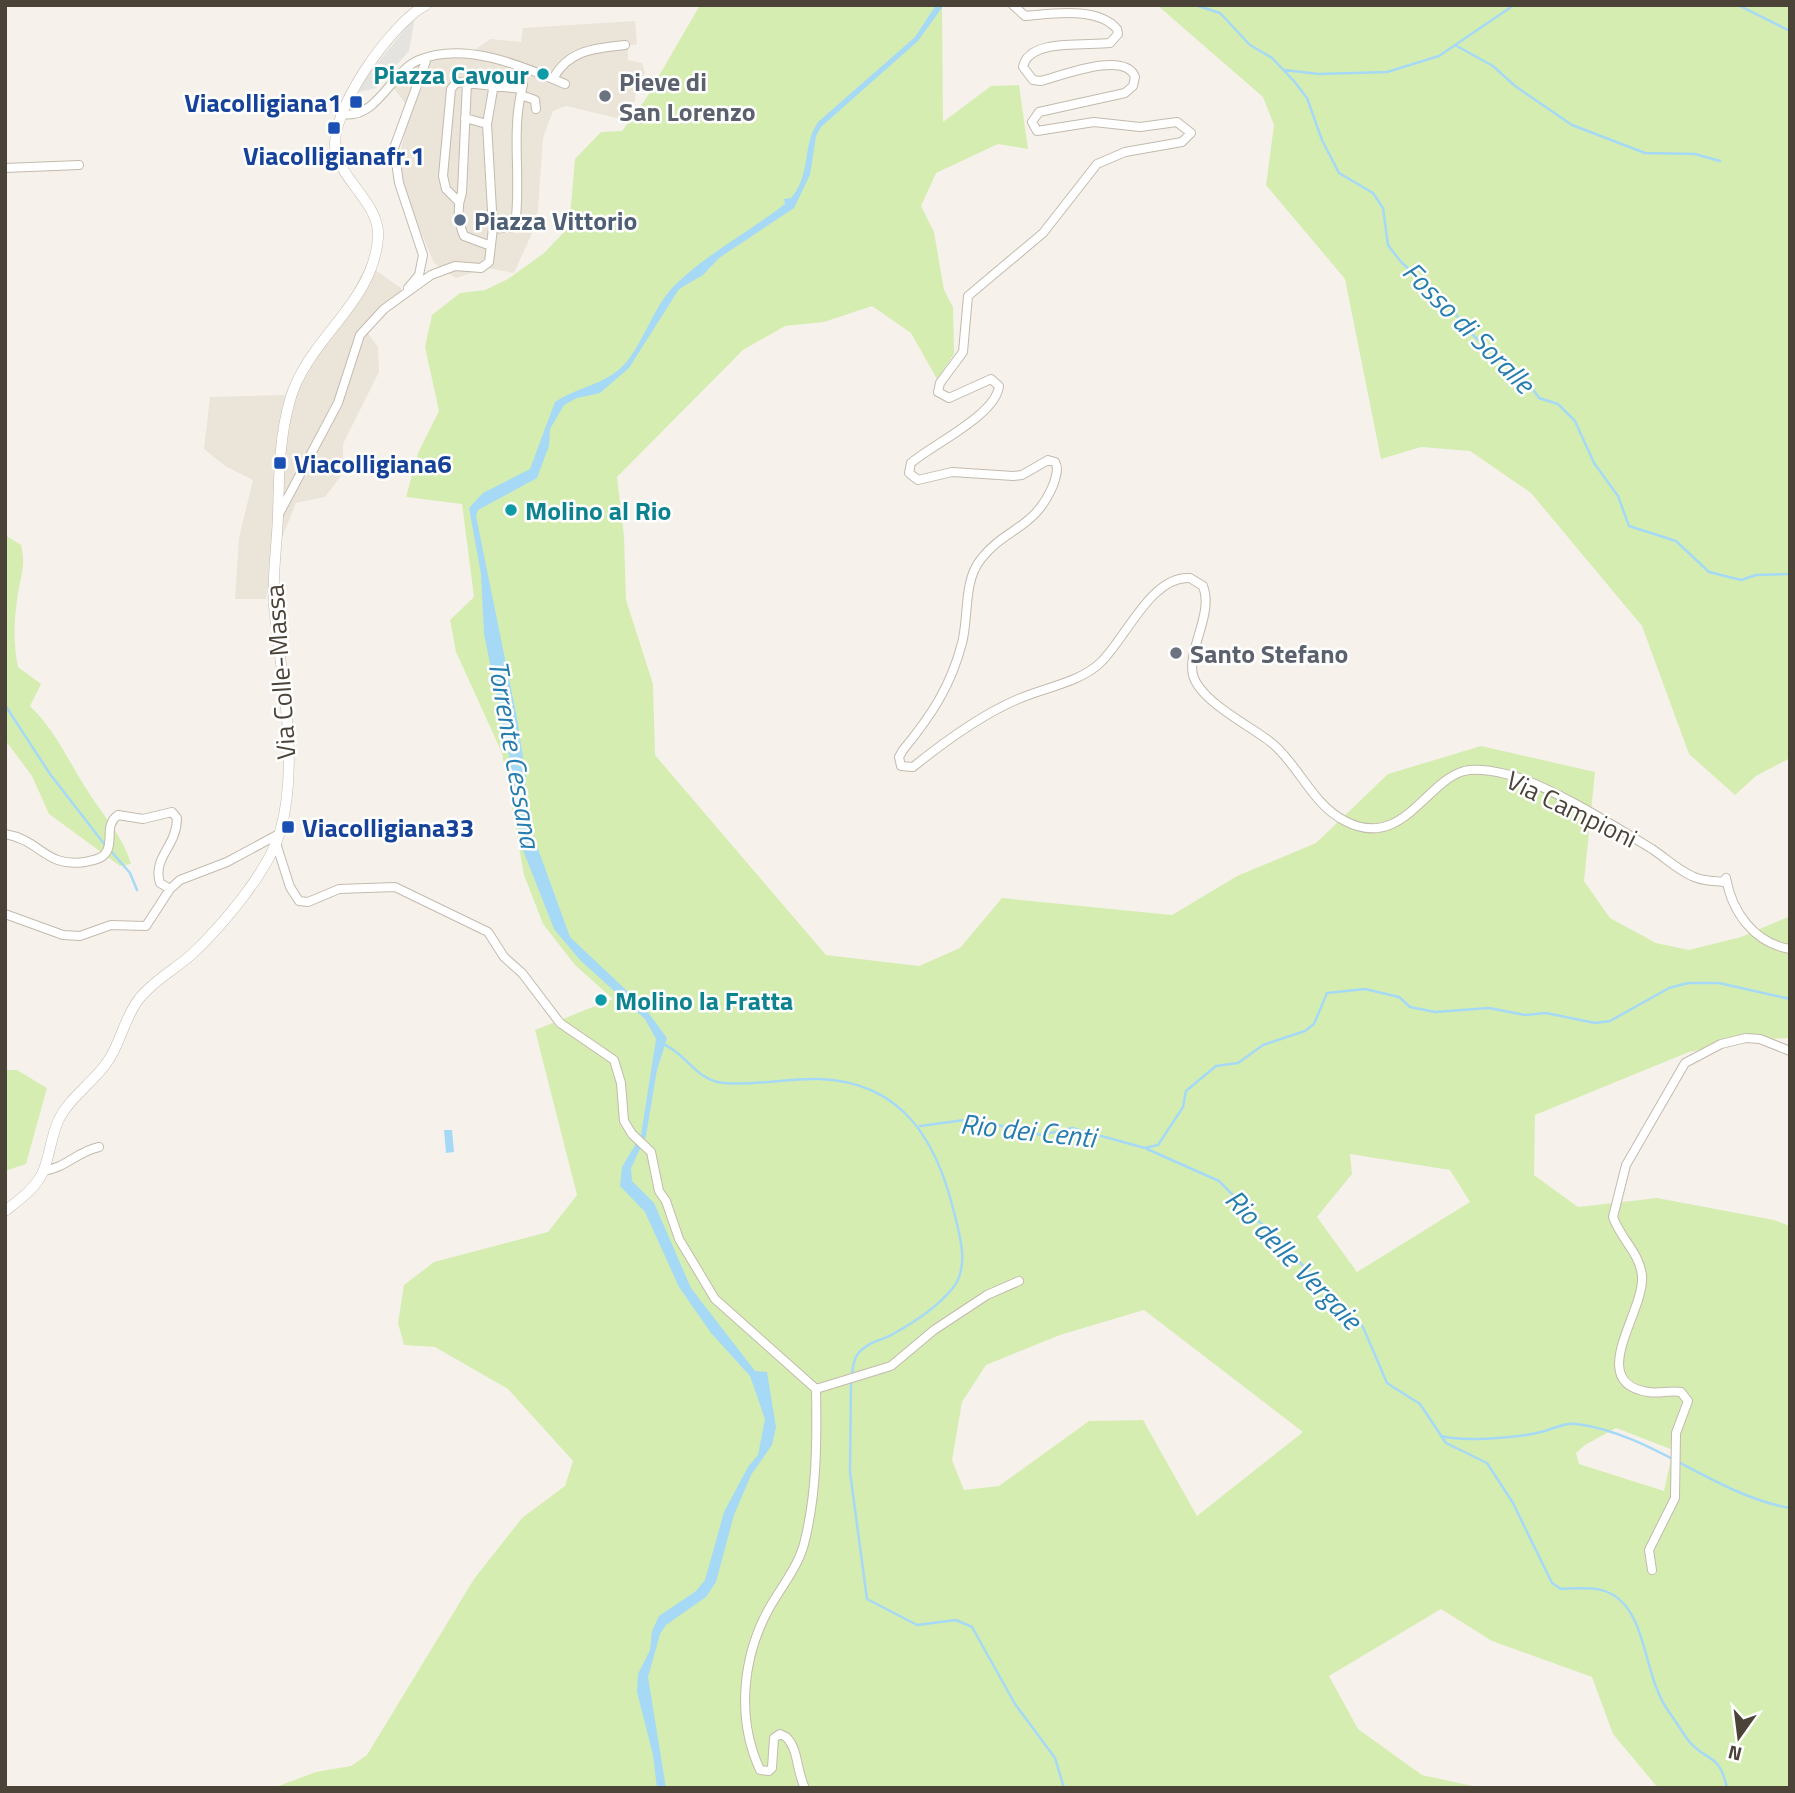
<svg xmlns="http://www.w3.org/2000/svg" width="1795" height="1793" viewBox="0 0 1795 1793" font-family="'Titillium Web',sans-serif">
	<rect width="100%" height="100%" fill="#f6f2eb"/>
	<path fill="#ebe4d9" d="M635 21 637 44 628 46V60L642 63 645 73 638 83 632 114 621 119 566 106 553 111 543 138 538 210 533 231 514 273 487 268 456 278 434 263 402 186 401 149 410 110 392 86 415 61 471 52 491 39 521 42 523 28Z
		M367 264 401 288 406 297 383 312 367 332 378 347 379 372 343 444V473L325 497 296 503 281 540 266 599H235L239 538 253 480 225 466 204 449 210 397 285 395 308 352 346 304Z"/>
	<path fill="#d6edb2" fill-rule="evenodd" d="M700 5H942L943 122 991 86 1019 85 1028 149 998 144 936 173 921 206 934 232 944 290 953 307 954 354 937 379 911 333 872 306 824 322 785 326 743 350 617 477 624 536 626 600 653 684 655 755 826 955 919 966 960 948 1002 898 1172 915 1237 876 1316 843 1388 774 1481 746 1595 772 1584 881 1610 918 1656 943 1689 950 1741 937 1790 916V1038L1746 1040 1689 1052 1535 1115 1534 1175 1578 1207 1657 1198 1774 1220 1790 1226V1788H1658L1613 1734 1592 1677 1492 1641 1441 1609 1329 1676 1358 1729 1422 1775 1482 1788H273L316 1772 351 1766 367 1755 474 1579 522 1518 565 1486 573 1461 508 1389 435 1347 404 1345 398 1323 404 1285 434 1262 548 1232 577 1195 535 1030 613 999 575 965 543 924 524 875 502 753 456 652 450 620 474 597 462 504 406 497 418 453 439 411 425 347 432 315 460 293 485 290 508 279 544 253 569 227 575 159 601 132 622 131 645 100ZM1350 1154 1450 1170 1470 1202 1357 1272 1317 1217 1352 1174ZM1144 1310 1303 1432 1197 1516 1143 1420 1089 1421 999 1486 964 1490 952 1460 962 1402 986 1365 1060 1335ZM1616 1428 1673 1450 1664 1491 1579 1464 1576 1453 1585 1445Z
		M1157 5H1790V758L1756 776 1735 795 1689 754 1642 626 1531 493 1470 451 1421 447 1381 459 1345 279 1266 185 1274 125 1263 97Z
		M5 535 21 545C26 565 21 575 18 594 14 619 13 643 18 667L41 684 30 706C57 732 69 763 89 793 104 817 123 836 131 864L120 866 49 814 32 776 5 740Z
		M5 1070H17L47 1088 26 1164 5 1171Z"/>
	<path fill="#e5e3e0" d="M415 17 409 51 376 88 359 92 367 76Z"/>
	<path fill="#a5d9f6" d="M936 5H944L918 41 821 127 816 136 810 175 794 208 719 258 703 275 679 289 629 368 600 393 577 398 564 405 550 429 549 446 537 478 478 510 476 516 517 718 526 777 525 813 570 937 644 1007 667 1038 657 1070 646 1136 631 1168 632 1181 654 1203 691 1288 755 1371 767 1372 776 1427 772 1445 751 1475 734 1515 716 1582 706 1597 666 1625 660 1634 648 1677 666 1788H657L653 1755 637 1692 638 1674 650 1650 652 1631 659 1616 696 1591 705 1580 724 1512 748 1467 758 1455 765 1419 750 1376 711 1333 679 1287 645 1212 620 1186 622 1167 641 1135 656 1039 645 1019 580 960 554 929 523 850 513 793 511 765 484 634 481 574 469 508 483 493 530 469 555 402C579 386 610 384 628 360 647 335 654 305 677 283 710 252 750 231 785 204L784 199 791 198C811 176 802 145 818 122L915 37Z
		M444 1130H452L454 1152 446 1153Z"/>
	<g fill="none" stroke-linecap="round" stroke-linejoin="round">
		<path stroke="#a5d9f6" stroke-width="2.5" d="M1195 5 1220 13 1250 45 1272 58 1294 81 1307 98 1322 140 1339 173 1373 193 1383 208 1388 245 1401 262 1448 304 1469 332 1525 378 1539 398 1558 404 1575 421 1594 463 1618 496 1629 526 1676 541 1709 572 1741 580 1756 575 1790 574
			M1738 5 1790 31
			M1455 45 1493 66 1515 86 1572 125 1645 153 1695 154 1720 161
			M1284 70 1319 74 1387 72 1439 56 1514 5
			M5 705 50 774 105 845
			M110 850 130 873 137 890
			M663 1044C686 1053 696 1081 724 1083 755 1086 788 1078 819 1079 902 1082 936 1139 954 1212 960 1236 970 1268 952 1289 938 1306 913 1323 893 1334 881 1341 866 1342 857 1355 853 1361 853 1368 852 1375
			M920 1126 972 1119 1041 1135 1072 1128 1145 1148 1158 1145 1183 1107 1186 1091 1216 1066 1238 1063 1263 1045 1305 1031 1314 1024 1327 993 1365 989 1399 997 1410 1007 1435 1012 1489 1008 1525 1015 1546 1013 1595 1023 1610 1021 1669 988 1688 983H1719L1790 999
			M1147 1149 1219 1181 1352 1315 1363 1327 1387 1383 1420 1404 1446 1443 1487 1463 1513 1503 1552 1583 1561 1589C1585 1588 1607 1584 1625 1605 1647 1632 1646 1677 1667 1709 1674 1719 1681 1730 1688 1740 1706 1763 1719 1751 1727 1788
			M851 1382 850 1472 867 1599 917 1625 956 1620 972 1627 1015 1704 1055 1758 1064 1788
			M1441 1436C1463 1442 1518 1438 1541 1432 1553 1429 1565 1422 1577 1424 1653 1434 1715 1495 1790 1508"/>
		<path stroke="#d4cfc7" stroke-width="8" stroke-dasharray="8 4" stroke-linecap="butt" d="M497 230 511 228"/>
		<g stroke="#c3baad" stroke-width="10">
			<path id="minor" d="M1013 5 1025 16C1052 14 1097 6 1117 29L1118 34 1110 43C1087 46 1028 38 1023 67L1033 80 1041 81C1061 76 1125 50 1135 77L1133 86 1125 93 1039 112 1032 122 1037 131 1094 122 1140 127 1177 122 1191 133 1182 142 1125 152 1097 164 1043 233 968 296 963 352 940 383 938 392 949 398 991 379 999 386C996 415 933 444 911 463L909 473 918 480 952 472 1013 476 1022 475 1048 460 1055 462C1059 469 1056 475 1054 483 1036 529 1006 527 981 559 963 581 969 617 962 643 951 686 931 716 903 750L899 757 901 766 913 767C944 742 979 716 1016 700 1042 688 1079 683 1100 663 1125 640 1151 575 1190 578L1203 586C1214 614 1187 649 1193 675 1200 702 1253 727 1273 744 1299 766 1313 805 1345 821 1402 851 1426 781 1464 771 1477 768 1493 771 1506 774 1546 783 1616 827 1652 849 1666 858 1681 873 1697 878 1705 881 1715 881 1723 882L1726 878C1732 912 1754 943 1790 949
				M553 79C568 50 595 48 625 45
				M467 82 462 193C457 206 458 222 464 236L491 246
				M521 95 535 100 536 109
				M342 114C378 120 391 71 419 60 465 41 522 66 565 84
				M465 118 487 124
				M5 168 79 165
				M458 201 446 189 443 176 451 89 457 82 522 89
				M511 228 515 226C522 179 510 132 523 85
				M408 288 419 275 423 255 399 183 394 148 427 58
				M279 514 338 403 360 335 384 309 431 275 455 266 481 268 489 262 493 228 487 124 494 84
				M5 834C41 840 45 868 85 862 92 860 100 860 105 854 115 842 103 826 118 815L143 819 172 812 177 818C177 847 152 857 160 883L170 889
				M276 843 290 887 299 901 308 902 339 889 395 887 488 932 504 957 522 973 560 1023 614 1060 621 1083 624 1121 632 1134 651 1152 659 1191 666 1201 679 1239 715 1299 816 1389C817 1440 817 1494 804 1544 798 1566 783 1585 771 1605 742 1655 736 1718 760 1770L769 1771 772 1768 774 1738 780 1734 786 1737C799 1749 796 1771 805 1788
				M5 914 63 935 80 936 111 925 146 926 170 889 180 880 227 862 279 834
				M43 1171C66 1168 76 1152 99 1147
				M816 1389 891 1366 934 1330 987 1295 1019 1281
				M1652 1570 1649 1550 1675 1498 1676 1433 1688 1401 1681 1392C1670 1390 1659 1394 1648 1392 1585 1382 1645 1312 1642 1276 1640 1253 1620 1238 1613 1217L1626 1165 1685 1063 1721 1044 1746 1038 1760 1039 1790 1051"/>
		</g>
		<g stroke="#c3baad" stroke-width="11">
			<path id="tertiary" d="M5 1211C19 1200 35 1189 43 1172 50 1155 51 1136 59 1119 71 1096 94 1082 108 1061 121 1042 124 1018 139 999 153 981 174 970 191 955 222 926 268 872 280 832 300 763 281 676 274 606 272 576 277 546 278 516 279 477 279 438 290 400 307 339 373 304 378 238 381 206 344 183 336 153 326 114 393 21 426 5"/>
		</g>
		<use href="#minor" stroke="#fff" stroke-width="8"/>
		<use href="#tertiary" stroke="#fff" stroke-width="10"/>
	</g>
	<g fill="#0f9aa8" stroke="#fff" stroke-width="2.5">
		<circle cx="543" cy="74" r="7"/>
		<circle cx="511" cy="510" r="7"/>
		<circle cx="601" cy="1000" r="7"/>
	</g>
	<g fill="#6b7280" stroke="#fff" stroke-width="2.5">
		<circle cx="605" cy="96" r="7"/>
		<circle cx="1176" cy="653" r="7"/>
	</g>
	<g fill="#1a4fb4" stroke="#fff" stroke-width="2.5">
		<rect x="349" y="95" width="14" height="14" rx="3.5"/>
		<rect x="327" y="121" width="14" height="14" rx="3.5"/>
		<rect x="273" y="456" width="14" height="14" rx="3.5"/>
		<rect x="281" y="820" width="14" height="14" rx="3.5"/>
	</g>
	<circle fill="#5c6f8a" stroke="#fff" stroke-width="2.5" cx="460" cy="220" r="7"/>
	<g text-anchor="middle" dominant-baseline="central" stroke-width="5" stroke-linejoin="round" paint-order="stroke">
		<g font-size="26" font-weight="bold" fill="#0d838f" stroke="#fff" text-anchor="start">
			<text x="529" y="74" text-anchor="end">Piazza Cavour</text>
			<text x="525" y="510">Molino al Rio</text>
			<text x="615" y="1000">Molino la Fratta</text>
		</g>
		<g font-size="26" font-weight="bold" fill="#5b616d" stroke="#fff" text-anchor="start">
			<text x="619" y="81">Pieve di<tspan x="619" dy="30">San Lorenzo</tspan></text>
			<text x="1190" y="653">Santo Stefano</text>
		</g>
		<g font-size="26" font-weight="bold" fill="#164399" stroke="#fff" text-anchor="start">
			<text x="342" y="102" text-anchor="end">Viacolligiana1</text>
			<text x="334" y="155" text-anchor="middle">Viacolligianafr.1</text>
			<text x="294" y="463">Viacolligiana6</text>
			<text x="302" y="827">Viacolligiana33</text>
		</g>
		<g font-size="26" font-weight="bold" fill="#4e5e75" stroke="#fff" text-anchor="start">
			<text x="474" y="220">Piazza Vittorio</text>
		</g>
		<g font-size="26" fill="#4c4338" stroke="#fff">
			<text transform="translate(280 672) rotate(-94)">Via Colle-Massa</text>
			<text transform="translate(1572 809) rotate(26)">Via Campioni</text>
		</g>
		<g font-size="28" font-style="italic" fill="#267daf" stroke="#fff">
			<text transform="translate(1469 327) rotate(45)">Fosso di Soralle</text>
			<text transform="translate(515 754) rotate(80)">Torrente Cessana</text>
			<text transform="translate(1028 1130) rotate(6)">Rio dei Centi</text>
			<text transform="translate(1294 1259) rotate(46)">Rio delle Vergaie</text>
		</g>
	</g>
	<rect width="1795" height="1793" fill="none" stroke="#4c4338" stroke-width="14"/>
	<g transform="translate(1739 1737) rotate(194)" stroke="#ffffff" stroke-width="5" paint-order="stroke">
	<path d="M0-5L12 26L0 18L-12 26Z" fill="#4c4338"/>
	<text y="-10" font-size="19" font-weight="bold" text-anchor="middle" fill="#4c4338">N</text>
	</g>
</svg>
